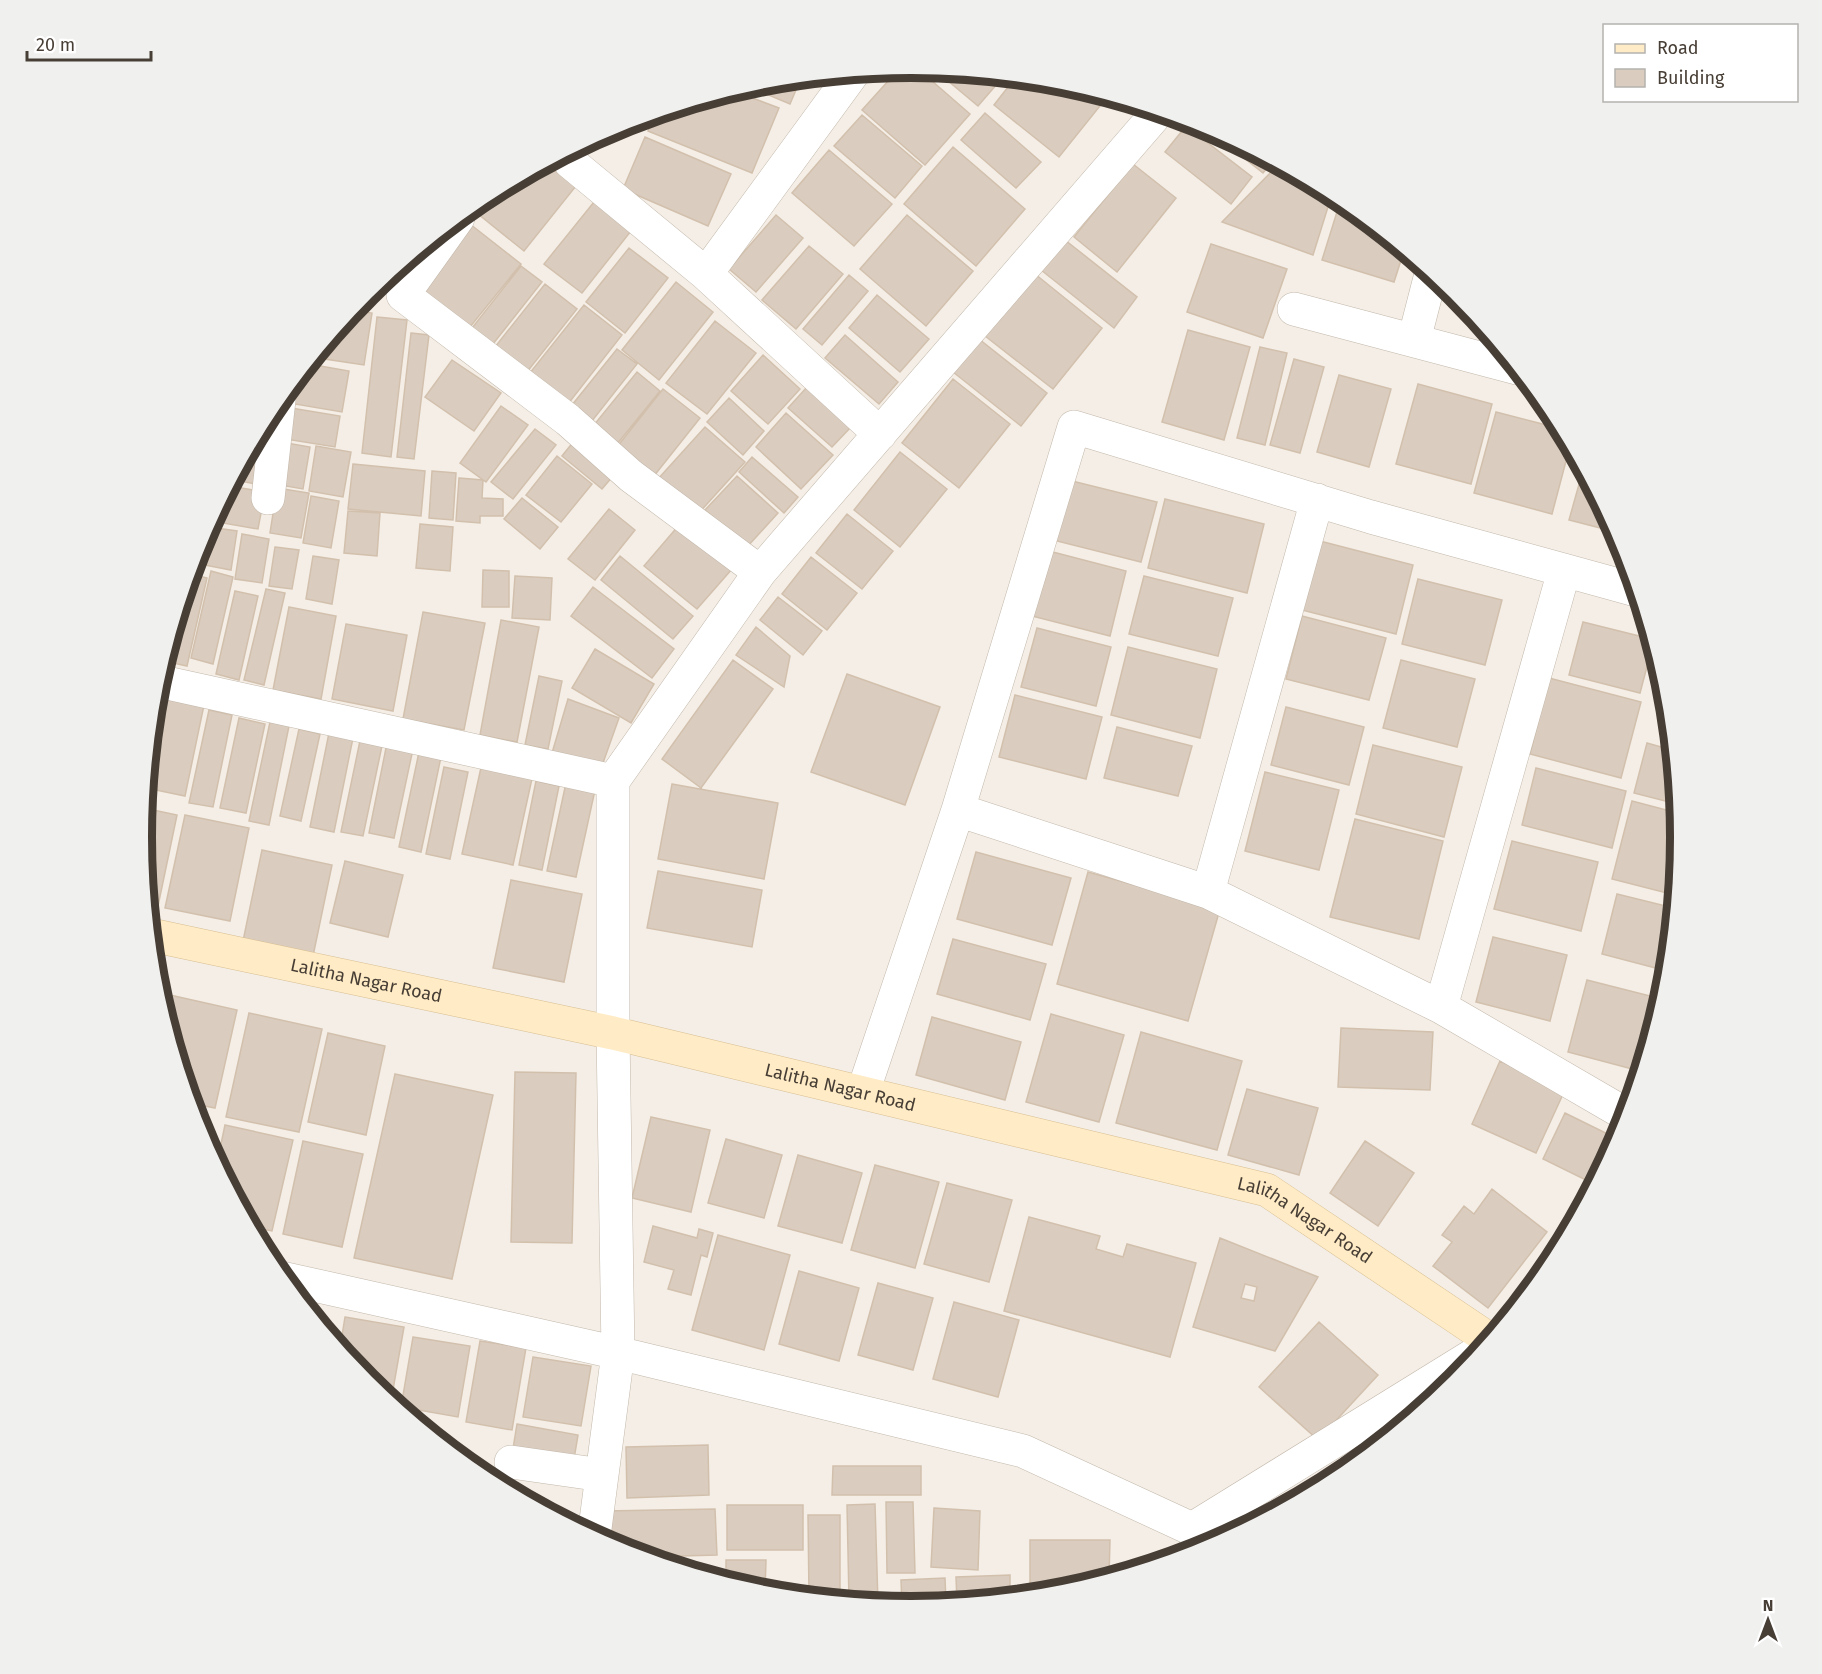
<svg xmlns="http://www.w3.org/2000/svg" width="1822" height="1674" viewBox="0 0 1822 1674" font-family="'Fira Sans',sans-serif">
	<rect width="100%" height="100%" fill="#f4eee6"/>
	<path fill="#daccbe" stroke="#d2c0ad" stroke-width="1.5" fill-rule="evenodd" d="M911 68H917L970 114 925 165 862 110 899 69Z
		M935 70 1003 77 978 106Z
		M801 78 790 104 747 86 761 82Z
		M1015 78 1061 82 1108 96 1059 157 994 105Z
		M734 91 779 108 752 173 648 131 655 114Z
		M985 113 1041 162 1016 188 961 140Z
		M862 115 922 166 895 198 834 146Z
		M1202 125 1206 126 1272 162 1263 173Z
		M1186 126 1252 177 1231 204 1165 152Z
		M645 137 731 174 708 226 623 189Z
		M953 147 1025 209 976 266 904 204Z
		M829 150 892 204 854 246 792 193Z
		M546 164 576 186 524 251 473 210 484 197Z
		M1133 164 1176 198 1117 272 1074 237Z
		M1278 165 1332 194 1313 255 1222 222Z
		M598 197 635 226 582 293 544 264Z
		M1341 199 1404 251 1394 282 1322 260Z
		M776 215 803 238 756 292 729 269Z
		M907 215 973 271 926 326 860 269Z
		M470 224 521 264 470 327 419 287Z
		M1065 240 1137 297 1114 328 1041 270Z
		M1211 244 1287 269 1263 338 1187 312Z
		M809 246 843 274 796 329 762 300Z
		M629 248 668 278 625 333 586 302Z
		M521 266 542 282 489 349 468 333Z
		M1035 274 1102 328 1053 389 985 336Z
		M849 275 868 291 822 345 803 329Z
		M676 282 713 312 659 380 622 350Z
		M545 284 577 309 523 377 491 352Z
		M1450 288 1455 293 1460 299 1447 295Z
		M877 295 929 339 900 372 849 328Z
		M584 305 622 335 568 404 529 374Z
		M353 310 372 313 364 365 325 359 328 340Z
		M377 317 407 320 391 457 362 453Z
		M715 321 756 353 707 414 666 383Z
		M1188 330 1250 347 1224 440 1162 422Z
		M411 333 429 335 414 459 397 457Z
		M845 335 898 382 879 404 825 358Z
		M979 339 1047 393 1021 426 953 372Z
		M1260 347 1287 353 1265 445 1237 438Z
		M321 349 319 361 312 360Z
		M617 349 637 364 588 426 568 410Z
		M763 355 800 389 768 424 731 391Z
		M1294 359 1324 367 1300 453 1270 445Z
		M452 360 501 393 474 431 425 397Z
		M309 364 349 371 342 412 283 402 285 393Z
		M637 372 660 391 613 449 589 431Z
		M1339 375 1391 389 1369 467 1317 452Z
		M953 379 1010 424 959 488 902 443Z
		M1418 384 1492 404 1471 484 1396 464Z
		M807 387 851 427 832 447 788 408Z
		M663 389 700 418 650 481 613 452Z
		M729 398 764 431 743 455 707 422Z
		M501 406 528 425 486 482 460 463Z
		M285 407 340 416 335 447 279 438Z
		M1496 412 1562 429 1570 446 1552 514 1474 493Z
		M786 413 833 455 801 489 756 447Z
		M268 416 256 484 234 480Z
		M705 427 745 462 697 515 658 479Z
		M535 429 556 445 513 499 491 482Z
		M578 436 619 469 602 489 562 456Z
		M281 442 310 447 303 489 274 484Z
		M316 446 351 452 343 497 309 491Z
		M900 452 947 489 900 547 854 510Z
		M557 456 592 484 561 522 526 495Z
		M752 457 798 497 784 513 739 472Z
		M353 464 425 471 421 516 348 509Z
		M1583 470 1616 532 1569 520Z
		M432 471 456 473 453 520 429 518Z
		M737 476 778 513 747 547 705 510Z
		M459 478 483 480 482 498 503 499V516H480V523L456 521Z
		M1068 480 1157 502 1141 562 1053 540Z
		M230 486 265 492 258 529 217 522 220 505Z
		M277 488 309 493 301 538 270 533Z
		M311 496 339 501 331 548 303 543Z
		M522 498 558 527 540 549 504 519Z
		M1165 499 1264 524 1247 593 1148 568Z
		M609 509 635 530 595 580 568 559Z
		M348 511 380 513 377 556 344 553Z
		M847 514 893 551 862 589 816 553Z
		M420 524 453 527 450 571 416 568Z
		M679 525 732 569 697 609 644 566Z
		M209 527 237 531 231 570 194 563 200 542Z
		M242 534 269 539 262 583 235 579Z
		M1316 540 1413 565 1396 634 1298 609Z
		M275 547 299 550 292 589 269 586Z
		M1049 551 1126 571 1110 636 1032 616Z
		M313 556 339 560 332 604 306 599Z
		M620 556 693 616 673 639 601 580Z
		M811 557 857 593 827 630 782 594Z
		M483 570 509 571V607H482Z
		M211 571 233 577 213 664 191 658Z
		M191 574 207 578 187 666 164 661Z
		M515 576 552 578 550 620 512 618Z
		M1144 576 1233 598 1218 656 1129 634Z
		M1418 579 1502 600 1485 665 1402 644Z
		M593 587 674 649 652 678 571 616Z
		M266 589 285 593 264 685 244 680Z
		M235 591 258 596 239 680 216 674Z
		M778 597 822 631 803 655 760 620Z
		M289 607 336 616 321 699 273 690Z
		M423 612 485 623 464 730 403 719Z
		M1302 616 1386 638 1369 700 1286 679Z
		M501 620 539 627 517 742 480 735Z
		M1583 622 1651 639 1653 644 1640 693 1569 675Z
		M346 624 407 635 393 711 332 699Z
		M756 627 790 656 784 687 736 655Z
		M1037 628 1111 647 1096 706 1021 687Z
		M1128 647 1217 669 1200 738 1111 715Z
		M595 649 654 684 631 723 572 688Z
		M733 660 773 689 701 788 662 759Z
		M1401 660 1475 679 1457 747 1383 728Z
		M847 674 940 707 905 805 811 772Z
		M539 676 562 681 548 749 525 745Z
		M1549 678 1641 702 1621 778 1530 754Z
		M1665 685 1666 687 1668 708 1659 706Z
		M157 695 204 705 185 796 146 788Z
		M1015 695 1102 717 1086 779 999 757Z
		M568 699 619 718 603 763 552 753Z
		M1286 707 1364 727 1349 785 1271 765Z
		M209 710 232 715 213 807 189 803Z
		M239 718 265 724 246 813 220 808Z
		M270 722 289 726 269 825 249 821Z
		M1117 727 1192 746 1178 796 1104 778Z
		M330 728 354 733 334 832 310 827Z
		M299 729 320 734 301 821 280 816Z
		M361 736 383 741 363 836 341 832Z
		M387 743 413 749 394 838 369 833Z
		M1647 743 1672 750 1677 804 1634 793Z
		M1373 745 1462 767 1444 837 1356 814Z
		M419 752 441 757 421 852 399 847Z
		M482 763 533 774 513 865 462 854Z
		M444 767 468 772 450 859 426 854Z
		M1536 768 1626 791 1612 848 1522 825Z
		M1265 772 1339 790 1319 870 1245 851Z
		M536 781 559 786 542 870 519 865Z
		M566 783 595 790 576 877 547 871Z
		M672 784 778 803 764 879 658 859Z
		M1632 801 1678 813 1680 837 1675 895 1612 879Z
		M144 808 177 815 158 906 148 904 142 837Z
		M185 815 249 828 230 921 165 908Z
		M1355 819 1443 841 1419 939 1330 917Z
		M1512 841 1598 862 1581 931 1494 909Z
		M262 850 332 865 313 956 243 941Z
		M976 852 1071 878 1052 945 957 919Z
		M345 861 403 875 388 937 330 923Z
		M658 871 762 890 752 947 647 928Z
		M1088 872 1220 909 1188 1021 1057 984Z
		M511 880 582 894 564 982 493 968Z
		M1617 894 1674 908 1667 971 1602 954Z
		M1493 937 1567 955 1550 1021 1476 1002Z
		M953 939 1046 964 1030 1020 937 994Z
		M1587 980 1662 999 1640 1071 1568 1052Z
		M170 995 237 1010 215 1108 191 1103 165 1017Z
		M249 1013 322 1029 299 1132 226 1117Z
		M1051 1014 1124 1035 1099 1122 1026 1102Z
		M932 1017 1021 1042 1005 1100 916 1075Z
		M1341 1028 1433 1032 1430 1090 1338 1087Z
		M1141 1032 1242 1061 1217 1150 1116 1123Z
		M328 1033 385 1046 366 1135 308 1122Z
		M1500 1061 1565 1090 1536 1153 1472 1124Z
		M515 1072 576 1073 572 1243 511 1242Z
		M395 1074 493 1095 452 1279 354 1258Z
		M1247 1089 1318 1108 1299 1175 1228 1155Z
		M1565 1113 1618 1139 1594 1184 1543 1159Z
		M651 1117 710 1130 691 1212 632 1198Z
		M225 1125 293 1140 272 1231 251 1227 217 1163Z
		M726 1139 782 1155 764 1218 708 1203Z
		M303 1141 363 1154 342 1247 283 1234Z
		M1365 1141 1414 1173 1378 1226 1330 1193Z
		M798 1155 862 1173 842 1243 778 1226Z
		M875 1165 939 1182 915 1268 851 1250Z
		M947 1183 1012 1200 989 1282 924 1264Z
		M1492 1189 1547 1232 1488 1308 1433 1266 1452 1242 1442 1235 1464 1206 1474 1214Z
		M1029 1217 1100 1236 1096 1249 1123 1257 1127 1244 1196 1263 1170 1357 1004 1311Z
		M653 1226 697 1238 699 1229 713 1233 707 1257 701 1255 691 1295 668 1289 674 1270 644 1262Z
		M718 1235 790 1255 764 1350 692 1330Z
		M1220 1238 1318 1277 1275 1351 1193 1327ZM1245 1284 1257 1287 1254 1301 1241 1298Z
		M799 1271 859 1288 839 1361 779 1344Z
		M878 1283 933 1298 913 1370 858 1355Z
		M954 1302 1019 1320 998 1397 933 1379Z
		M345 1317 404 1327 391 1401 367 1381 340 1348Z
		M1319 1322 1378 1375 1318 1440 1259 1387Z
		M413 1337 470 1346 458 1417 401 1407Z
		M480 1341 526 1348 512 1430 466 1422Z
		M533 1357 591 1366 581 1426 523 1417Z
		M517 1424 578 1435 573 1465 512 1455Z
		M708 1445 709 1495 627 1498 626 1447Z
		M833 1466H921V1495H832Z
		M886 1502H913L915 1573H887Z
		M875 1504 878 1603 849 1600 847 1505Z
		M727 1505H803V1550H727Z
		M934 1508 980 1511 978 1570 931 1567Z
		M715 1509 717 1555 645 1557 616 1548 606 1542 605 1511Z
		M808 1515H840V1600L809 1596Z
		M1030 1540H1110L1109 1577 1061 1592 1030 1595Z
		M726 1560H766L765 1592 726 1581Z
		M1010 1575V1597L957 1602 956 1577Z
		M945 1578 946 1603 902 1606 901 1580Z"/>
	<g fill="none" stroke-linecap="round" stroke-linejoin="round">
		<g stroke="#c3b8ab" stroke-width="34">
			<path id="street" d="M565 154 570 162 706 274 880 434
				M458 218 403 295 568 420 631 476 760 572
				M706 274 853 73
				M1294 309 1517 368
				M1414 340 1431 274
				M268 498 279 400
				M158 681 613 781
				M958 810 1208 892 1441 1007 1627 1115
				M1208 892 1317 500
				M1441 1007 1564 571
				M863 1092 958 810 1074 427 1371 517 1636 590
				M282 1278 618 1353 1023 1451 1192 1529 1201 1549
				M511 1462 602 1475
				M1192 1529 1480 1351
				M594 1536 618 1353 613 1033V781L760 572 1158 112"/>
		</g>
		<g stroke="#d7be93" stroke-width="34">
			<g id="secondary">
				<path id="s1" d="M151 935 613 1033 1267 1190 1489 1339"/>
			</g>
		</g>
		<use href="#street" stroke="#fff" stroke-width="33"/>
		<use href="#secondary" stroke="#ffebc5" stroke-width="33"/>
	</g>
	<g text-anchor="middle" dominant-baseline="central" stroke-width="6" stroke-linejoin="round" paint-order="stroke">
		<g font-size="18" fill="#473e35" stroke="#fff">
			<text stroke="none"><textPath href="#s1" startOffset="220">Lalitha Nagar Road</textPath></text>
			<text stroke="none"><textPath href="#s1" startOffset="706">Lalitha Nagar Road</textPath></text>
			<text stroke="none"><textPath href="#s1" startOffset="1192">Lalitha Nagar Road</textPath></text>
		</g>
	</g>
	<path d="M0 0H1822V1674H0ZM152 837a759 759 0 1 1 1518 0a759 759 0 1 1-1518 0Z" fill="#f0f0ef" fill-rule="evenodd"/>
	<path fill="none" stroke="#473e35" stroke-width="8" d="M152 837a759 759 0 1 1 1518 0a759 759 0 1 1-1518 0Z"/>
	<rect x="1603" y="24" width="195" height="78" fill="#ffffff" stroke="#b5b2ae" stroke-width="1.5"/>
	<rect x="1615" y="44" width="30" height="9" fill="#ffebc5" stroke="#b5b2ae" stroke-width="1.5"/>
	<text x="1657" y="54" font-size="18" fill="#473e35">Road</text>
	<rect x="1615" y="69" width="30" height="18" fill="#daccbe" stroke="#b5b2ae" stroke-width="1.5"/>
	<text x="1657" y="84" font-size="18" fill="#473e35">Building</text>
	<g transform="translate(1768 1620)" stroke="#ffffff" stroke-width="4.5" paint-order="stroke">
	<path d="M0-4.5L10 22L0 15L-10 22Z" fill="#473e35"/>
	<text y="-9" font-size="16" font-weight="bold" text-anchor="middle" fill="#473e35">N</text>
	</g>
	<path d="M27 51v9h124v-9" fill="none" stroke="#473e35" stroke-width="3"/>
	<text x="36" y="51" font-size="18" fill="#473e35" stroke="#ffffff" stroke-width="4.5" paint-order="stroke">20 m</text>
</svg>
